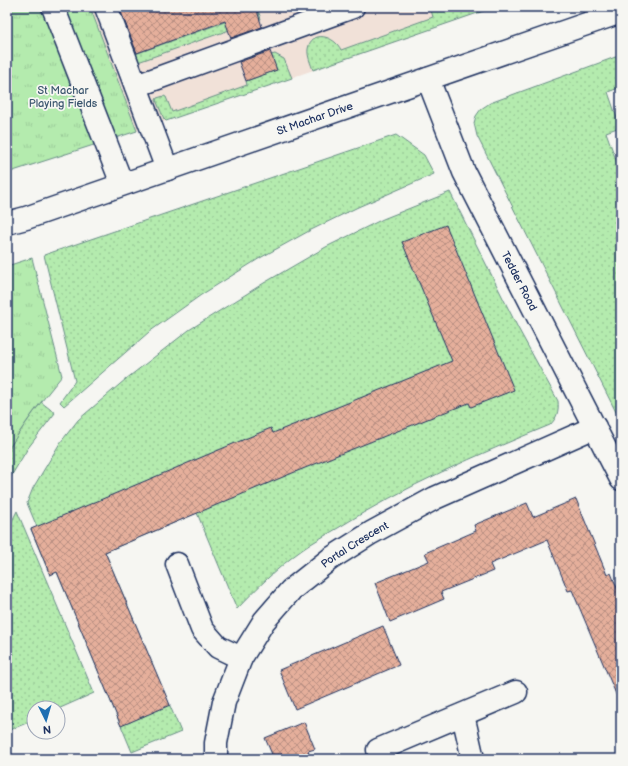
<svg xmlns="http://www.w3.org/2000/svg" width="628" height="766" viewBox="0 0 628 766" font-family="'Balsamiq Sans',sans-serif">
	<defs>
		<pattern id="grass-dots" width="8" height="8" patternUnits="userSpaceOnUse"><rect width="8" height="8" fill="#b4ebae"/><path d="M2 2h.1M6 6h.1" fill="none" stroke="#9aca98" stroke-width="1.8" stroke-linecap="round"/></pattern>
		<pattern id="park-tufts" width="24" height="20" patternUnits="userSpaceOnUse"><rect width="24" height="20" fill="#b4ebae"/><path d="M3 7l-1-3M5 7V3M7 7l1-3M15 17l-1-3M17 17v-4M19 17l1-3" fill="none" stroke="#9aca98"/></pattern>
		<pattern id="building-cross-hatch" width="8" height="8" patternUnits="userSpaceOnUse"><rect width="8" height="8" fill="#e5af9b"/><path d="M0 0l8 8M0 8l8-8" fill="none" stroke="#b98f82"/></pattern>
	</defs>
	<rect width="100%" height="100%" fill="#f6f6f2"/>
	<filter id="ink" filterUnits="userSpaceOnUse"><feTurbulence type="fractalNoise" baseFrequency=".025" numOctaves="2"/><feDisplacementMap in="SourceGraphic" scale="8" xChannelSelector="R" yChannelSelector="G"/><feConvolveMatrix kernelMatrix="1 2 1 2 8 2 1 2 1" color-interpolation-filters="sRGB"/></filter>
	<g filter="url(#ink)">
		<path fill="#f1e1d8" d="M90 7H496L137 131Z"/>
		<path fill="url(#grass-dots)" stroke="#688d86" d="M430 7H495L313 70C311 64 307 56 308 49 311 29 335 36 341 50L433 17Z
			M258 10 261 19 138 62 135 54Z
			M275 54 284 59 292 78 166 121 164 119 156 100 157 98 164 96 166 97 172 112 247 85 246 81 276 70 271 55Z
			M621 55V87L608 92 620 127 606 132 621 174V422L477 136 474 123 476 116 481 109 490 103Z
			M396 135 424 155 434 174 358 207 309 231 260 258 201 295 149 332 64 406 60 402 75 381 44 255Z
			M450 192 518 328 558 401C559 411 557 418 550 425 477 455 405 486 338 528 326 535 313 542 302 550 278 567 257 588 237 609L197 513 105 552 181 732 132 752 57 572 50 575 31 529 37 527 27 503 33 488 60 443 78 420 126 379 189 330 264 283 326 247 383 219Z
			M41 402 55 413 28 448 7 483V452L16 437Z
			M17 511 94 693 58 709V708H34V720L7 731V531Z"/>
		<path fill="url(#park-tufts)" stroke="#688d86" d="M7 7H90L137 131 7 173Z
			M32 258 62 376C42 400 23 425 7 452V266Z"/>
		<path fill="url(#building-cross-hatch)" stroke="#1b2f5e" d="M119 7H256L262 27 231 38 225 21 137 53Z
			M270 51 277 70 246 81 239 62Z
			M446 225 514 390 471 407 469 403 435 416 290 474 105 552 170 705 121 726 57 572 50 575 31 529 271 428 273 433 452 361 402 242Z
			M576 499 607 575 611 573 621 598V706L572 590 568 591 547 540 490 564 493 571 441 592 444 599 390 622 375 583 429 561 425 553 476 531 474 525 527 503 533 517Z
			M383 626 399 665 295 709 279 670Z
			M304 722 315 749 308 751 311 759H274L265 738Z"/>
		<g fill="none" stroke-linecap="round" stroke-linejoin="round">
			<g stroke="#1b2f5e" stroke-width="25">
				<g id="minor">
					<path d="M53 7 122 184"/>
					<path d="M106 7 167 169"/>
					<path id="s1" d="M428 79 464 172 621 479"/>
					<path d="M136 86 353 7"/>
					<path d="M177 564 202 629 218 647 241 658"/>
					<path d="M463 715 473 759"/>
					<path d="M378 750 516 692"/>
					<path id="s2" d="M216 759V743L224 702 241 658 264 621 291 590 330 559 371 533 435 498 595 427"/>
				</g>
			</g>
			<g stroke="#1b2f5e" stroke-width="25">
				<g id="major">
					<path id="s3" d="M7 223 26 218 621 12"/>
				</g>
			</g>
			<use href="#minor" stroke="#f6f6f2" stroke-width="22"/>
			<use href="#major" stroke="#f6f6f2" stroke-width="22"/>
		</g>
	</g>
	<g text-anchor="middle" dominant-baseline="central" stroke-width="3.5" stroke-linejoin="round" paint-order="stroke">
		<g font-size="11" fill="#3a556e" stroke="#f6f6f2">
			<text x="63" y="90">St Machar<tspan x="63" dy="13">Playing Fields</tspan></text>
		</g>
		<g font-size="11" fill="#1b2f5e" stroke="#f6f6f2">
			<text stroke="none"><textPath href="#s3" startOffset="325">St Machar Drive</textPath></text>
			<text stroke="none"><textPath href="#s1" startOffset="222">Tedder Road</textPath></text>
			<text stroke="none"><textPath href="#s2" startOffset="268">Portal Crescent</textPath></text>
		</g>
	</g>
	<rect width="628" height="766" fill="none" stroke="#f6f6f2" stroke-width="24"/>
	<rect x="12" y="12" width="604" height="742" fill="none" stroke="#1b2f5e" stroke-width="1.5" filter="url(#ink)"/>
	<g transform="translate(46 720) rotate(175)"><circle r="19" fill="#f6f6f2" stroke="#9ea6b7"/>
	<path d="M0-3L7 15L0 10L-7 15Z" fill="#1f6fb2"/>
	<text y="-6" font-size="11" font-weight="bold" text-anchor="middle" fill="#1b2f5e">N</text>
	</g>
</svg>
